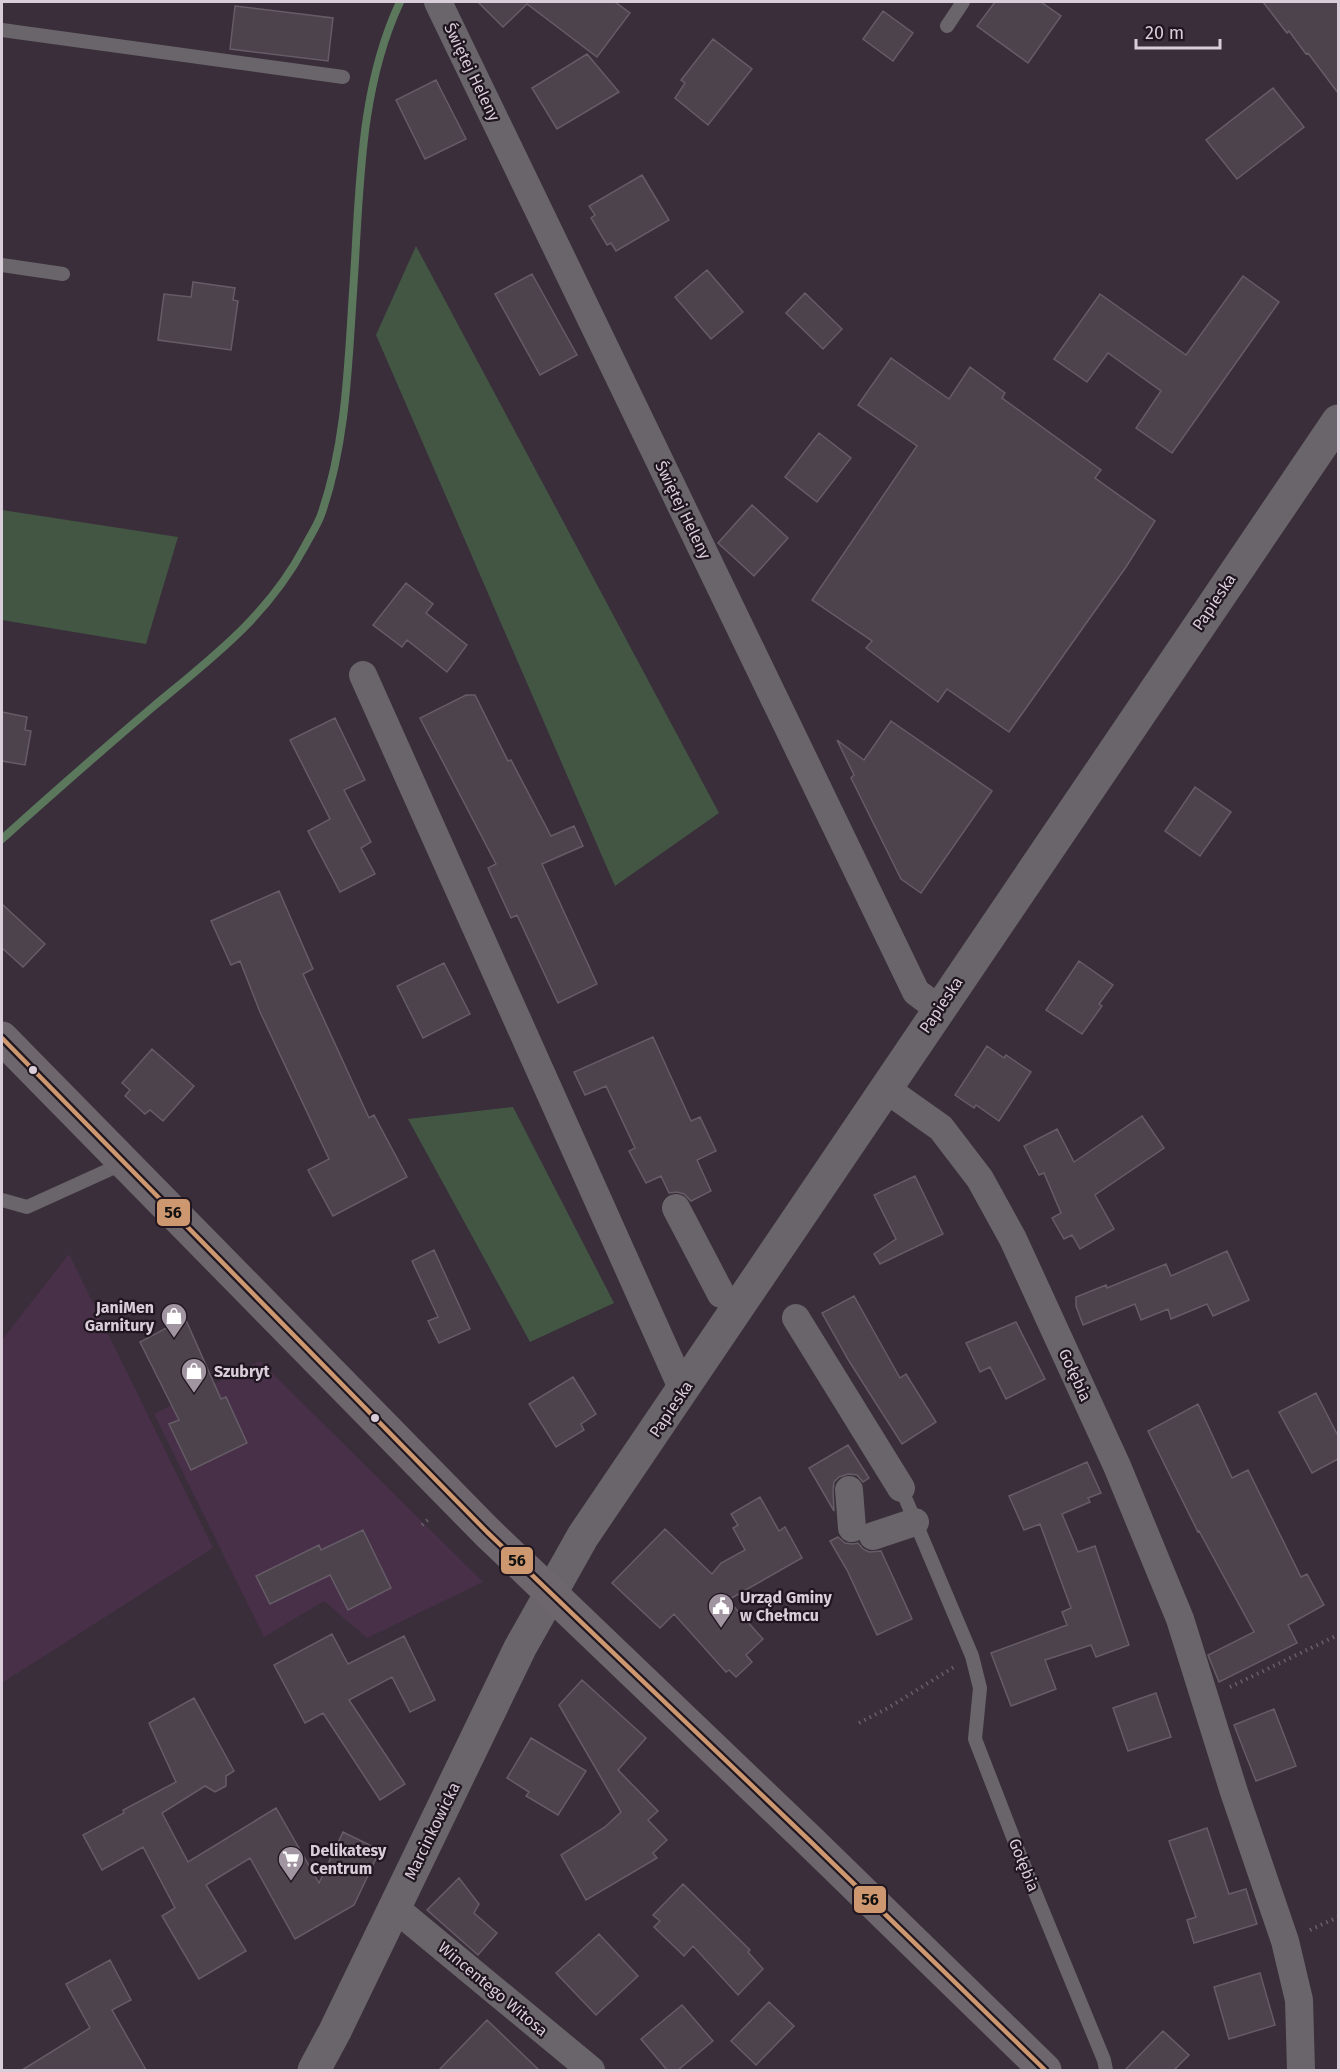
<svg xmlns="http://www.w3.org/2000/svg" width="1340" height="2072" viewBox="0 0 1340 2072" font-family="'Fira Sans',sans-serif">
	<rect width="100%" height="100%" fill="#392e3a"/>
	<path fill="#483049" d="M69 1254 213 1548 2 1683V1340Z
		M260 1361 483 1582 367 1638 324 1601 264 1637 154 1414Z"/>
	<path fill="#435644" d="M416 246 719 813 615 886 376 335Z
		M2 510 178 537 146 644 2 620Z
		M513 1107 614 1303 530 1342 408 1119Z"/>
	<g fill="none" stroke-linecap="round" stroke-linejoin="round">
		<path stroke="#5b785d" stroke-width="8" d="M2 839C52 794 102 750 154 706 213 657 268 616 305 546 310 536 317 526 321 515 346 444 348 367 353 292 360 195 358 91 400 2"/>
	</g>
	<path fill="#4c434d" stroke="#665c67" stroke-width="1.5" d="M478 2H615L630 13 597 57 527 4 503 27Z
		M995 2H1041L1061 16 1028 63 977 26Z
		M1263 2H1338V93L1308 53 1306 54 1289 31 1287 33Z
		M235 6 333 18 328 61 230 49Z
		M883 11 913 33 893 61 863 39Z
		M713 39 752 69 708 125 675 98 685 83 681 80Z
		M587 54 619 92 557 129 532 88Z
		M436 80 466 139 425 159 396 100Z
		M1273 88 1304 127 1237 179 1206 140Z
		M642 175 669 220 616 251 611 243 607 245 591 218 595 215 589 206Z
		M707 270 743 312 711 339 675 297Z
		M532 274 577 355 540 375 495 294Z
		M1243 276 1279 302 1172 453 1136 428 1161 391 1108 353 1087 382 1054 359 1100 294 1186 355Z
		M193 282 235 288 233 300 238 301 231 350 158 340 164 294 191 297Z
		M805 293 842 329 823 349 786 313Z
		M891 358 949 399 970 367 1005 393 1002 398 1101 470 1095 478 1155 521 1126 567 1009 732 947 689 938 702 866 648 872 641 812 600 917 446 858 405Z
		M819 433 851 458 817 502 785 477Z
		M752 505 788 538 754 576 718 543Z
		M406 583 433 604 426 613 467 645 447 672 407 640 402 647 373 625Z
		M466 695H475L508 761 511 760 551 836 574 826 583 846 542 864 597 984 558 1003 517 915 511 918 488 868 496 864 420 718Z
		M2 712 27 717 25 730 31 731 25 765 2 761Z
		M335 718 365 780 344 790 371 842 361 848 375 874 340 892 308 831 330 819 290 740Z
		M891 721 992 791 921 893 901 879 851 778 854 775 837 740 864 760Z
		M1195 787 1231 812 1200 856 1165 831Z
		M279 891 313 969 303 974 369 1118 374 1115 407 1177 333 1216 308 1170 329 1159 260 1012 240 961 231 965 211 921Z
		M2 904 45 944 23 967 2 948Z
		M1079 961 1113 985 1099 1004 1102 1006 1082 1034 1046 1010Z
		M444 963 470 1014 423 1038 397 986Z
		M653 1037 691 1121 700 1117 716 1151 697 1160 711 1191 691 1201 684 1194 677 1192 669 1193 661 1176 646 1183 629 1151 635 1148 606 1086 585 1095 574 1072Z
		M987 1046 1004 1058 1006 1055 1031 1072 999 1121 976 1105 974 1108 955 1095Z
		M152 1049 194 1086 163 1121 150 1110 145 1114 125 1096 130 1090 122 1083Z
		M1142 1116 1164 1148 1095 1195 1114 1229 1080 1249 1072 1235 1064 1239 1052 1218 1061 1213 1044 1173 1039 1175 1024 1146 1057 1129 1074 1162Z
		M915 1176 943 1234 880 1264 874 1254 896 1239 874 1195Z
		M434 1250 470 1329 439 1343 428 1321 438 1317 412 1261Z
		M1227 1251 1249 1300 1213 1316 1207 1304 1171 1319 1168 1309 1141 1320 1135 1304 1083 1325 1076 1306V1297L1106 1285 1107 1288 1166 1264 1171 1276Z
		M854 1296 900 1378 906 1374 936 1422 902 1444 849 1361 822 1313Z
		M185 1318 221 1399 226 1397 247 1443 191 1470 169 1424 179 1420 140 1342Z
		M1016 1322 1045 1379 1006 1399 990 1367 980 1372 966 1343Z
		M573 1377 596 1414 581 1424 584 1430 556 1447 529 1404Z
		M1316 1393 1338 1436V1459L1312 1473 1279 1412Z
		M1198 1404 1232 1478 1248 1470 1301 1577 1307 1574 1324 1605 1288 1625 1297 1643 1219 1682 1208 1655 1254 1632 1199 1531 1198 1532 1148 1431Z
		M848 1445 869 1478 863 1482 857 1475 848 1474 839 1477 834 1482 833 1491 834 1511 809 1468Z
		M1087 1462 1101 1493 1088 1498 1090 1502 1062 1514 1078 1552 1095 1546 1129 1645 1096 1657 1091 1645 1045 1660 1056 1689 1011 1706 991 1653 1067 1625 1062 1612 1071 1608 1040 1524 1024 1530 1009 1496Z
		M760 1497 779 1531 785 1527 802 1558 728 1600 763 1639 746 1655 752 1662 736 1677 729 1670 726 1672 674 1614 660 1628 612 1583 665 1529 712 1574 721 1563 745 1550 733 1528 738 1525 731 1514Z
		M363 1530 391 1588 348 1610 330 1575 270 1604 256 1576 319 1545 321 1550Z
		M838 1537 845 1543 853 1544 858 1543 863 1549 869 1552 881 1551 912 1619 877 1635 847 1570 830 1541Z
		M332 1634 348 1664 404 1636 435 1700 410 1712 392 1677 349 1700 405 1784 380 1800 323 1713 305 1723 274 1665Z
		M582 1680 646 1738 618 1770 658 1811 648 1820 667 1840 653 1853 657 1858 586 1900 561 1855 605 1827 621 1812 559 1705Z
		M1156 1693 1171 1737 1128 1751 1113 1708Z
		M194 1698 234 1771 226 1776V1786L215 1792 205 1786 162 1813 188 1862 276 1808 319 1883 343 1832 380 1850 354 1905 295 1939 250 1858 206 1885 246 1951 199 1979 162 1916 175 1908 143 1847 102 1870 83 1835 124 1813 123 1810 176 1782 149 1723Z
		M1274 1709 1296 1766 1256 1781 1234 1725Z
		M531 1738 586 1771 558 1815 526 1796 529 1792 507 1778Z
		M1207 1828 1229 1894 1246 1889 1257 1924 1194 1943 1187 1920 1196 1917 1169 1841Z
		M459 1878 479 1904 474 1913 497 1933 478 1955 427 1910Z
		M683 1884 750 1950 748 1952 763 1969 738 1995 693 1946 684 1956 654 1927 660 1921 653 1915Z
		M599 1934 638 1976 596 2015 556 1973Z
		M110 1960 131 2000 112 2010 146 2070H22L90 2028 66 1984Z
		M1260 1973 1275 2025 1229 2039 1214 1987Z
		M769 2002 794 2026 756 2065 731 2041Z
		M682 2005 713 2041 678 2070H667L641 2039Z
		M487 2020 539 2070H439Z
		M1163 2031 1189 2055 1174 2070H1125Z"/>
	<g fill="none" stroke-linecap="round" stroke-linejoin="round">
		<path stroke="#666166" stroke-width="4" stroke-dasharray="1.5 4.5" stroke-linecap="butt" d="M422 1525 431 1517
			M1230 1687 1338 1635
			M859 1723 888 1708 954 1667
			M1310 1930 1338 1917"/>
		<path stroke="#69656a" stroke-width="14" d="M947 26 963 2
			M2 30 343 77
			M2 265 63 274
			M2 1200 27 1207 124 1163
			M901 1488 972 1656 980 1688 975 1739 1023 1863 1104 2060 1106 2070"/>
		<path stroke="#69656a" stroke-width="28" d="M438 2 916 992 939 1009
			M363 675 683 1390
			M886 1089 941 1128 980 1179 1013 1239 1117 1466 1180 1619 1234 1792 1285 1941 1299 2000 1301 2070
			M676 1208 721 1294
			M796 1318 901 1488
			M849 1490 852 1528
			M873 1536 915 1522
			M395 1908 591 2070"/>
		<path stroke="#69656a" stroke-width="33" d="M314 2070 335 2031 520 1648 583 1536 1338 421"/>
		<path stroke="#6d676d" stroke-width="33" d="M2 1038 487 1532 812 1843 1045 2070"/>
		<g stroke="#1f1620" stroke-width="9">
			<path id="bus-1" d="M2 1038 487 1532 812 1843 1045 2070"/>
		</g>
		<use href="#bus-1" stroke="#cd976f" stroke-width="4.5"/>
	</g>
	<defs>
		<g id="shop-pin" transform="scale(1.35)"><path d="M0 17L-7.5 6A9.5 9.5 0 1 1 7.5 6Z" fill="#a295a2" stroke="#1f1620"/><path d="M-5-2.5h2.3a2.7 3.5 0 0 1 5.4 0H5L5.5 6h-11ZM-1.5-2.5h3a1.5 2.3 0 0 0-3 0Z" fill="#fff"/></g>
		<g id="civic-pin" transform="scale(1.35)"><path d="M0 17L-7.5 6A9.5 9.5 0 1 1 7.5 6Z" fill="#a295a2" stroke="#1f1620"/><path d="M-.6-6.5H3V-4.5H.6V-3L4-1V1h2V6H-6V1h2V-1L-.6-3ZM-1.2 2.5V6h2.4V2.5Z" fill="#fff"/></g>
		<g id="supermarket-pin" transform="scale(1.35)"><path d="M0 17L-7.5 6A9.5 9.5 0 1 1 7.5 6Z" fill="#a295a2" stroke="#1f1620"/><path d="M-6-5.5h2.5l.6 2H6L4.5 2H-2.5L-4.4-4H-6ZM-1.5 3.2a1.3 1.3 0 1 0 .1 0ZM3 3.2a1.3 1.3 0 1 0 .1 0Z" fill="#fff"/></g>
	</defs>
	<g fill-rule="evenodd">
		<use href="#shop-pin" x="174" y="1316"/>
		<use href="#shop-pin" x="194" y="1371"/>
		<use href="#civic-pin" x="721" y="1606"/>
		<use href="#supermarket-pin" x="291" y="1859"/>
	</g>
	<g fill="#dacdda" stroke="#1f1620" stroke-width="2">
		<circle cx="33" cy="1070" r="5"/>
		<circle cx="375" cy="1418" r="5"/>
	</g>
	<g text-anchor="middle" dominant-baseline="central" stroke-width="4.5" stroke-linejoin="round" paint-order="stroke">
		<g font-size="16" fill="#dacdda" stroke="#1f1620">
			<text transform="translate(472 72) rotate(64)">Świętej Heleny</text>
			<text transform="translate(683 510) rotate(64)">Świętej Heleny</text>
			<text transform="translate(1214 602) rotate(-56)">Papieska</text>
			<text transform="translate(941 1005) rotate(-56)">Papieska</text>
			<text transform="translate(1075 1375) rotate(65)">Gołębia</text>
			<text transform="translate(671 1409) rotate(-56)">Papieska</text>
			<text transform="translate(432 1831) rotate(-64)">Marcinkowicka</text>
			<text transform="translate(1024 1865) rotate(68)">Gołębia</text>
			<text transform="translate(493 1989) rotate(40)">Wincentego Witosa</text>
		</g>
		<g font-size="16" font-weight="bold" fill="#dacdda" stroke="#1f1620" text-anchor="start">
			<text x="154" y="1307" text-anchor="end">JaniMen<tspan x="154" dy="18">Garnitury</tspan></text>
			<text x="214" y="1371">Szubryt</text>
			<text x="740" y="1597">Urząd Gminy<tspan x="740" dy="18">w Chełmcu</tspan></text>
			<text x="310" y="1850">Delikatesy<tspan x="310" dy="18">Centrum</tspan></text>
		</g>
	</g>
	<g stroke="#1f1620" stroke-width="2">
		<rect x="156" y="1198" width="35" height="29" rx="6" fill="#cd976f"/>
		<rect x="500" y="1546" width="34" height="29" rx="6" fill="#cd976f"/>
		<rect x="853" y="1885" width="34" height="29" rx="6" fill="#cd976f"/>
	</g>
	<g font-size="16" text-anchor="middle" font-weight="bold" fill="#111">
		<text x="173" y="1218">56</text>
		<text x="517" y="1566">56</text>
		<text x="870" y="1905">56</text>
	</g>
	<rect width="1340" height="2072" fill="none" stroke="#dacdda" stroke-width="6"/>
	<path d="M1136 39v9h84v-9" fill="none" stroke="#dacdda" stroke-width="3"/>
	<text x="1145" y="39" font-size="18" fill="#dacdda" stroke="#1f1620" stroke-width="4.5" paint-order="stroke">20 m</text>
</svg>
